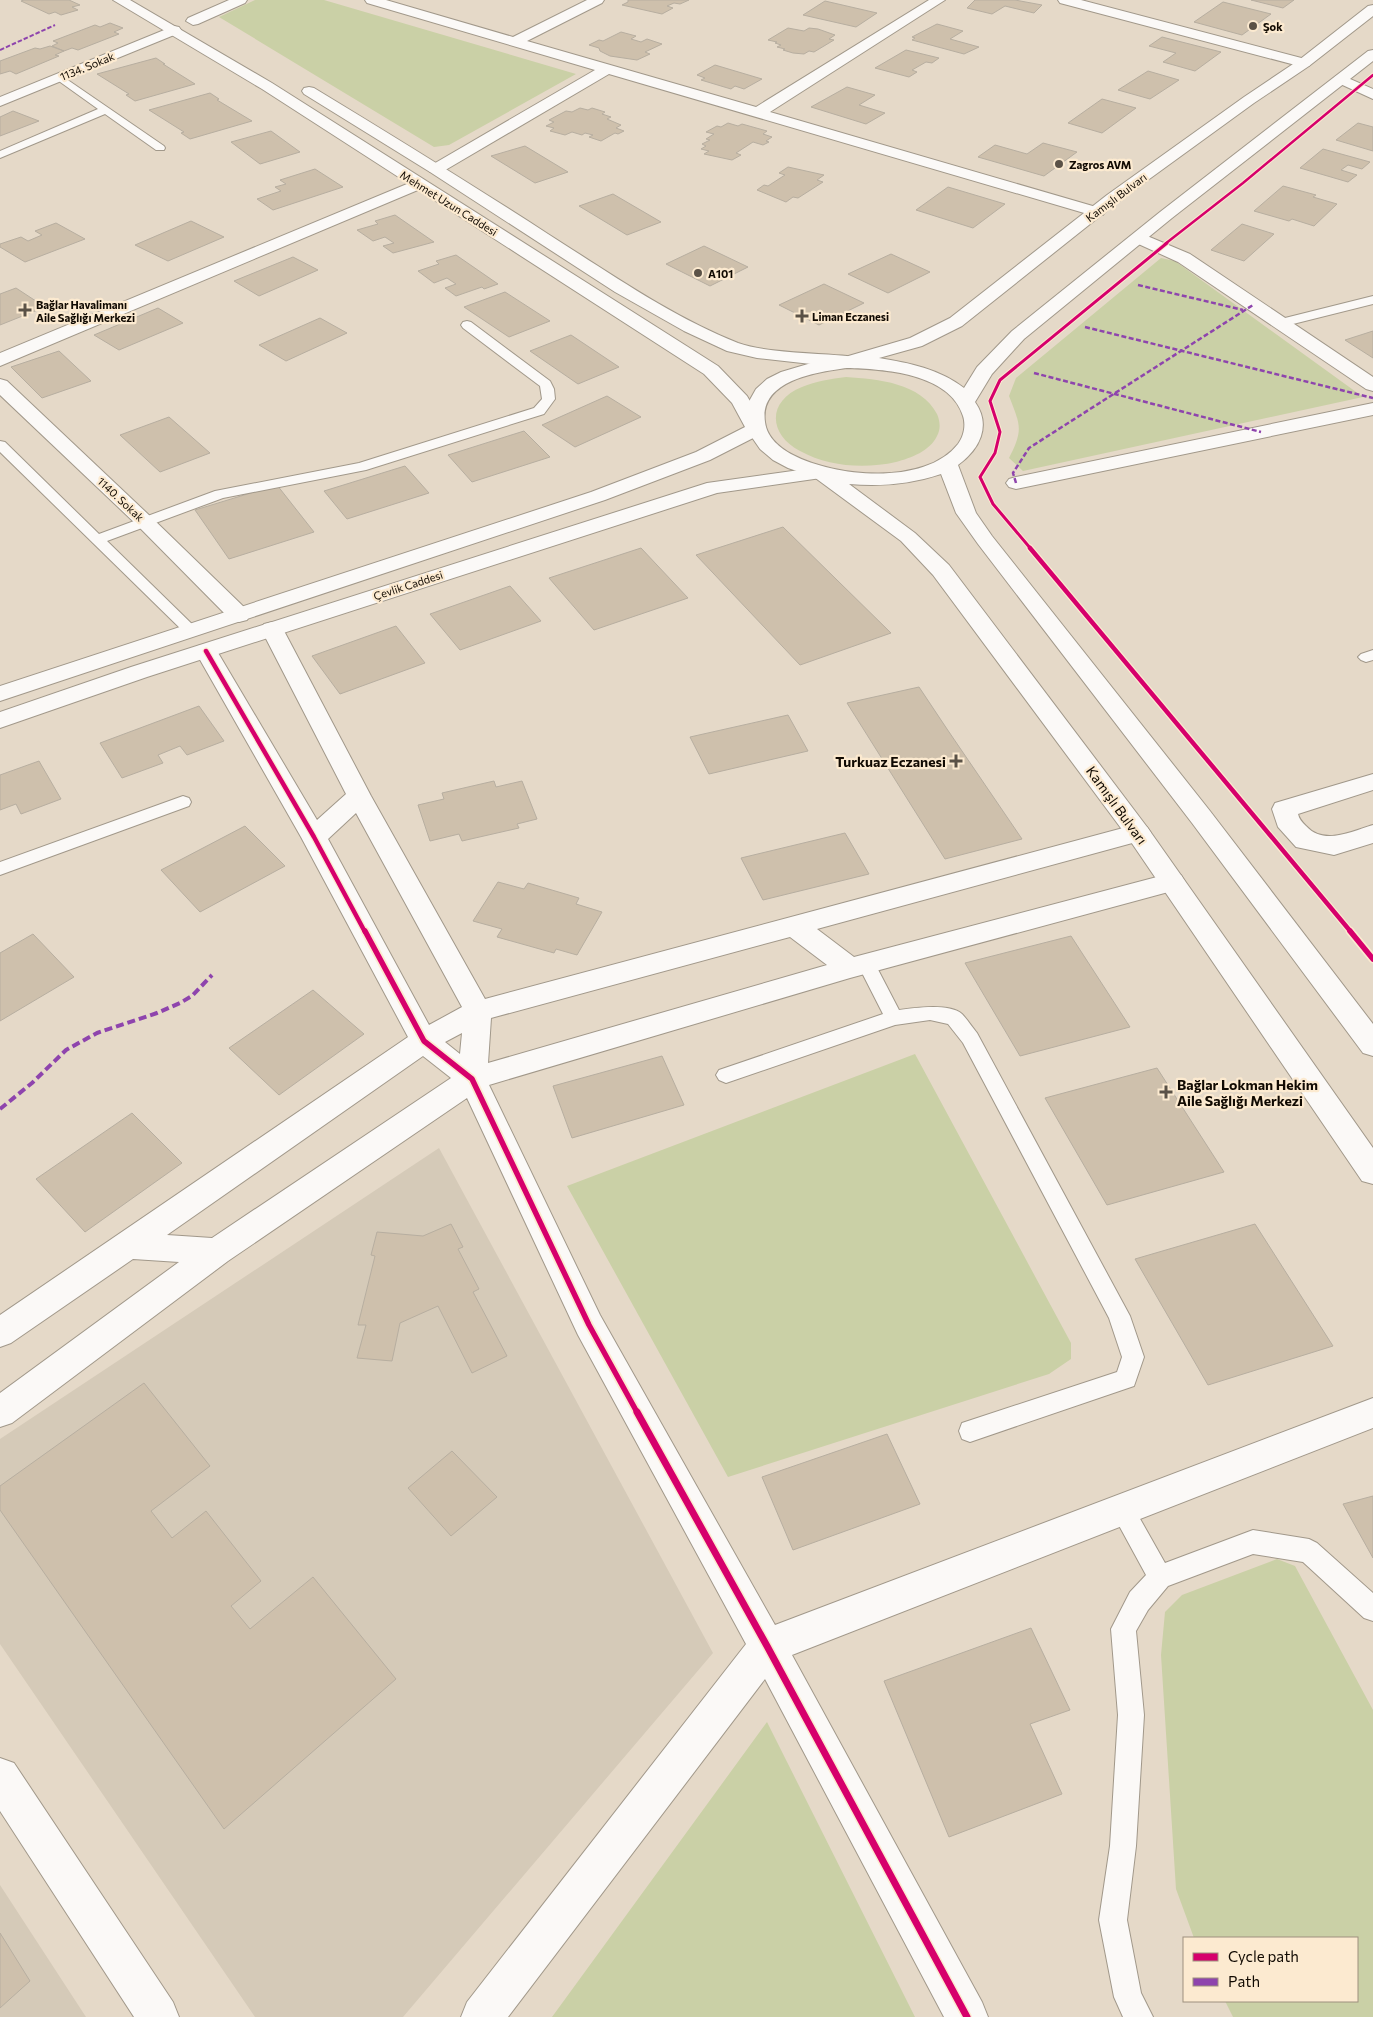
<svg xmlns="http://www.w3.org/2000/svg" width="1373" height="2017" viewBox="0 0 1373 2017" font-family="Commissioner,sans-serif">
	<rect width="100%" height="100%" fill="#e5d9c8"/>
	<path fill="#d5cab8" d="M439 1148 713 1653 403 2017H255L0 1644V1439Z
		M0 1885 86 2017H0Z"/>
	<path fill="#cad0a6" d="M255 0H324L576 74 449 145 434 147 219 17Z
		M1161 258 1175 261 1363 397 1023 471 1009 458C1024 429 1020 425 1009 396L1016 378Z
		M846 377C878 379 921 383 937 414 940 421 941 429 937 436 930 451 911 458 896 462 865 469 829 467 800 451 768 434 767 401 802 387 816 381 831 379 846 377Z
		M915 1054 1071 1343V1359L1049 1374 728 1477 567 1186Z
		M1277 1559 1295 1566 1373 1710V2017H1233L1225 2001H1357V1938H1194L1176 1889 1161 1655 1165 1612 1182 1595Z
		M767 1722 915 2017H552Z"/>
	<path fill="#cec0ac" stroke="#b7aea0" d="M24 0H69L80 5 72 7 78 10 61 15 55 12 49 14 21 1Z
		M628 0H689L680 4 674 3 667 6 673 8 662 14 622 5 628 2Z
		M975 0H1015L1042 5 1034 13 1005 6 992 14 967 8Z
		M1251 0H1294L1283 8Z
		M825 1 877 13 856 27 803 15Z
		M1223 2 1271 14 1242 35 1194 22Z
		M110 23 123 28 114 32 119 34 78 50 72 48 64 51 52 46 58 43 53 41 95 25 100 27Z
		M937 24 963 31 950 39 979 47 964 54 912 40 915 38 912 37Z
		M788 28 804 31 809 28 818 29 835 35 829 39 834 40 814 52 809 51 804 54 793 53 783 50 785 49 777 47 781 45 775 43 777 42 768 40Z
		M621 32 636 36 631 39 641 42 647 39 662 44 645 52 650 54 637 60 610 56 600 51 599 48 589 45 599 40 603 41Z
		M1162 37 1221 52 1195 71 1163 62 1176 53 1149 46Z
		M50 46 64 51 55 55 59 56 16 74 10 71 0 74V61L35 48 40 49Z
		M906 50 939 58 932 63 926 62 912 70 917 72 909 77 875 68Z
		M156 58 165 64H163L195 84 135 101 126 95 129 94 97 74Z
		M715 65 762 79 744 89 735 86 731 89 701 80 705 78 697 75Z
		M1148 71 1179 80 1150 99 1118 90Z
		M847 87 875 95 859 105 885 113 866 124 811 107Z
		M210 93 219 99 217 100 252 121 190 139 181 133 184 132 149 110Z
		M1102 99 1136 108 1102 133 1068 123Z
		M580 108 588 110 592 108 605 112 602 114 611 117 607 119 621 125 616 128 624 131 618 134 615 133 601 141 589 137 593 135 585 133 582 135 572 132 565 135 550 131 554 128 546 126 554 122 549 120 566 111 572 112Z
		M13 111 39 121 0 136V117Z
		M728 123 738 126 742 124 767 131 763 134 772 137 766 141 769 142 763 145 753 142 736 153 741 155 732 160 704 154 709 151 701 149 706 146 702 144 710 140 706 139 714 134 706 132 717 126 721 127Z
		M1358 123 1373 127V151L1336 140Z
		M271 131 300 152 260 164 231 142Z
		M1043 143 1077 152 1044 176 978 157 995 145 1027 154Z
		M525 146 568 172 535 183 491 156Z
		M1323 149 1370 162 1362 169 1348 165 1341 170 1357 175 1348 182 1300 168Z
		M788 167 824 175 817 180 823 182 798 198 793 197 786 202 757 190 764 185 768 186 785 175 779 173Z
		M315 169 343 187 273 210 257 199 281 191 275 187 286 184 280 180Z
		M1283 186 1316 195 1313 197 1337 204 1314 226 1292 219 1289 221 1254 211Z
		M948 187 1005 204 973 228 916 210Z
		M613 194 661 222 627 235 579 206Z
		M395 215 434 242 393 253 383 246 394 243 385 237 373 241 357 230 378 224 375 221Z
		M191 221 224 237 168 261 135 245Z
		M56 223 85 239 25 262 0 247V244L21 237 28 241 42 235 35 231Z
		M1242 224 1274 234 1244 261 1211 250Z
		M704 246 748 267 710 286 666 264Z
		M891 254 930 272 888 293 848 274Z
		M456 255 498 284 484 289 482 287 456 296 445 288 456 284 447 278 434 283 418 271 439 264 436 261Z
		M293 257 318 270 259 296 234 281Z
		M824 284 864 303 819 325 779 305Z
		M16 288 45 307 0 325V294Z
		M505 292 550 321 509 337 464 307Z
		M158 308 183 323 119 350 94 335Z
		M320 318 347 333 286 361 259 345Z
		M1373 331V358L1345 340Z
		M571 335 619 367 578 384 530 351Z
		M59 351 91 381 42 398 11 367Z
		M607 396 641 417 575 447 542 425Z
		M169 417 210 453 160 472 120 435Z
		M524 431 550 457 472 482 448 455Z
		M405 466 429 493 347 519 324 491Z
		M277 485 314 532 229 559 195 510Z
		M783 527 891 633 800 665 696 555Z
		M641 548 688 598 594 630 549 578Z
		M510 586 541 621 460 650 430 614Z
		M396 626 425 663 340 694 312 656Z
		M919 687 947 729 1022 839 945 859 847 703Z
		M199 706 224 741 187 755 180 746 158 755 163 763 122 778 100 743Z
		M788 715 808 751 709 774 690 737Z
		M39 761 61 799 21 814 16 804 0 810V775Z
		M494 781 496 787 522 781 537 819 517 824 519 828 462 841 459 834 430 841 418 805 444 799 442 793Z
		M245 826 285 866 200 912 161 870Z
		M845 833 869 874 763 900 741 858Z
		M498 882 524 889 528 883 579 898 576 904 602 912 577 955 556 949 554 953 497 937 502 929 473 921Z
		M33 934 74 977 0 1021V953Z
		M1071 936 1130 1027 1020 1056 965 963Z
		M313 990 364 1034 279 1095 229 1048Z
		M662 1056 684 1105 572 1138 553 1086Z
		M1157 1068 1224 1172 1107 1205 1045 1098Z
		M132 1113 182 1163 85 1232 36 1179Z
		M451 1224 463 1247 458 1249 479 1289 473 1292 507 1356 472 1373 438 1306 400 1323 392 1361 357 1358 366 1325H358L375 1256 371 1255 377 1232 423 1236Z
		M1255 1224 1333 1346 1208 1385 1135 1259Z
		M144 1383 210 1466 151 1511 172 1538 206 1511 261 1581 231 1606 250 1629 313 1577 396 1679 224 1829 0 1510V1486Z
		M887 1434 920 1504 793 1550 762 1477Z
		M452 1451 497 1497 451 1536 408 1488Z
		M1373 1496V1558L1343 1504Z
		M1031 1628 1070 1710 1030 1724 1062 1794 949 1837 884 1681Z
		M0 1933 30 1981 0 2008Z"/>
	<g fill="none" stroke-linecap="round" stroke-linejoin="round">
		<g stroke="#a1988a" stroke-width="2">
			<path id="lane" d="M59 74 164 146 165 148 164 150H156L105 114 0 158V151L98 109 56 79 54 77Z
				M1373 296V304L1281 327 1275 323 1277 320Z
				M467 321 471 322 550 381 554 389 555 399 544 414 366 470 223 498 107 541 196 628 199 631 196 634H186L0 452V441L5 442 99 534 215 491 359 463 534 408 542 399 540 386 463 328 461 325 463 322Z
				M1373 650V660L1366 662 1361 660 1358 657 1361 654Z
				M183 796 189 798 191 802 189 806 0 875V862Z
				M866 956 872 958 899 1010C915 1008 949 1003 962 1014 967 1019 972 1027 977 1033L1130 1316 1144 1357 1134 1386 970 1442 962 1439 959 1431 962 1423 1117 1372 1122 1357 1109 1318 963 1043 948 1024 930 1020 895 1025 726 1083 719 1080 716 1075 719 1070 883 1014 857 963 860 958Z
				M1122 1498 1130 1501 1165 1563 1253 1530 1309 1539 1317 1543 1373 1593V1621L1364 1618 1303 1562 1253 1554 1168 1586 1148 1610 1136 1631 1144 1715 1136 1846 1127 1920 1141 1993 1153 2017H1123L1114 1997 1099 1920 1110 1846 1118 1715 1111 1629 1130 1592 1146 1575 1110 1509 1114 1501Z"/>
		</g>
		<g stroke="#a1988a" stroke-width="2">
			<path id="street" d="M229 0H247L245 3 198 24 193 25 186 21 188 18Z
				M365 0H386L513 37 587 0H604L602 3 527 41 756 107 929 0H945L770 112 1103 209 1105 212 1103 215H1091L609 74 442 172H430L428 169 430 166 595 70 367 3Z
				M1058 0H1081L1309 60 1311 63 1309 66H1299L1060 3Z
				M174 26 179 27 181 30 179 33 0 106V97Z
				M1341 75 1373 89V99L1336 82 1334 79 1336 76Z
				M419 179 425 181 427 184 425 187 0 366V353Z
				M1140 233 1190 254 1373 377V391L1366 389 1178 262 1134 242 1132 238 1134 234Z
				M0 379 7 381 151 517 247 610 250 615 247 620 239 622 231 620 137 525 0 395Z
				M1373 403V415L1016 489 1009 487 1006 483 1009 479 1016 477Z
				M272 622 280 624 283 629 371 796 485 999 1138 824 1147 827 1151 833 1147 839 817 929 854 957 1172 873 1181 875 1185 882 1181 889 1172 891 850 978 489 1085 600 1315 775 1625 1373 1398V1428L792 1655 982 2002 988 2017H944L765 1679 508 2017H461L467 2002 746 1644 578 1335 467 1098 228 1261 12 1423 0 1427V1393L179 1262 133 1259 11 1343 0 1347V1315L408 1037 301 837 195 651 198 646 206 644 214 646 317 820 346 794 261 629 264 624ZM356 813 462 1007 429 1025 328 839ZM790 937 827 965 488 1063 491 1018ZM462 1033 460 1054 445 1042ZM423 1056 451 1078 212 1238 167 1235Z
				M1373 774V790L1298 814C1299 819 1302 822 1306 826 1324 846 1352 831 1373 825V843L1334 855 1296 847 1278 827 1272 809 1275 803Z
				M0 1758 14 1763 173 2002 179 2017H134L0 1811Z"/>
		</g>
		<g stroke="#a1988a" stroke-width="2">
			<path id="secondary" d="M113 0H130L272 83 718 366 747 396 766 429 763 433 710 460 605 500 0 701V686L591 492 696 452 745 427 732 403 704 374 262 89Z
				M309 87 314 88C393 136 471 184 548 234 608 272 672 317 738 343 766 353 817 353 847 356L854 358 856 362 854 366 847 368 757 358 727 351 684 331 615 292 430 172 304 94 302 91 304 88Z
				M821 467 828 469 831 473 828 477 717 493 147 677 0 728V712L131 667 707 483Z"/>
		</g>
		<g stroke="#a1988a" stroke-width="2">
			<path id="highway" d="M1373 5V16L1309 66 1254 103 1119 201 962 326 922 346 879 358C910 363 939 369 964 388L977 367 1012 331 1160 212 1368 51 1373 50V61L1172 218 1024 339 992 374 975 402C992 426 979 450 958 465L976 513 992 536 1210 811 1373 1024V1056L1363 1053 1192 823 978 544 956 513 941 474C911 484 880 487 849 484L915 533 949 565 1147 827 1373 1148V1184L1362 1181 1129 839 933 575 901 541 814 477 788 468 773 460 760 449 751 436 745 420 747 405 756 389 767 379 781 372 818 361 845 357 910 338 950 318 1107 195 1244 97 1299 60 1368 6ZM847 368C883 369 950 373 963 416 966 425 964 436 958 444 925 486 835 477 793 455 780 448 767 438 765 422 759 380 817 372 847 368Z"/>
		</g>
		<use href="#lane" fill="#fbf9f7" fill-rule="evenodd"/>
		<use href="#street" fill="#fbf9f7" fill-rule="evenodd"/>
		<use href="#secondary" fill="#fbf9f7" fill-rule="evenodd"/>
		<use href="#highway" fill="#fbf9f7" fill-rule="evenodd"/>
		<path stroke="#8e44ad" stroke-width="2" stroke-dasharray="4.5 2" stroke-linecap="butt" d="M0 50 55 25"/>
		<path stroke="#8e44ad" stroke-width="2.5" stroke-dasharray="5 2.5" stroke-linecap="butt" d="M1138 285 1243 310
			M1085 327 1373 398
			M1034 373 1261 432
			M1016 483 1013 473 1029 448 1253 305"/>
		<path stroke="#8e44ad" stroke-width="4" stroke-dasharray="8 4" stroke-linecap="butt" d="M0 1109 32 1083 66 1050 97 1033 157 1013 180 1003 192 996 212 975"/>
		<g stroke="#fcead0" stroke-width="4.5">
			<path id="cycleway-far4" d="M1165 244 1243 183 1373 75"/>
		</g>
		<g stroke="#fcead0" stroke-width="5">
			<path id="cycleway-far3" d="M1031 549 993 504 980 477 995 453 1000 432 990 401 1000 380 1167 243"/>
		</g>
		<g stroke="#fcead0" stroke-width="7">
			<path id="cycleway-far2" d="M1030 548 1351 932
				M206 651 314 837 365 932"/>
		</g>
		<g stroke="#fcead0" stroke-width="9">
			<path id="cycleway-far1" d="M365 931 424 1041 472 1079 589 1325 638 1414
				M1350 931 1373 959"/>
		</g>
		<g stroke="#fcead0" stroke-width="10">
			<path id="cycleway" d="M637 1412 767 1646 967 2017"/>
		</g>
		<use href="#cycleway-far4" stroke="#d6006c" stroke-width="2.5"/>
		<use href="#cycleway-far3" stroke="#d6006c" stroke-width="3"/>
		<use href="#cycleway-far2" stroke="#d6006c" stroke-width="4.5"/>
		<use href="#cycleway-far1" stroke="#d6006c" stroke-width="5.5"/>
		<use href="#cycleway" stroke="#d6006c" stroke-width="7"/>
	</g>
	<g fill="#5b5247" stroke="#fcead0" stroke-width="2">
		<circle cx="1253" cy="26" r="5"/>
		<circle cx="1059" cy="164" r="5"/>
		<circle cx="698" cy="273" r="5"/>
		<path d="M22.5 302.5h5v5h5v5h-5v5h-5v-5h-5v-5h5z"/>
		<path d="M799.5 308.5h5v5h5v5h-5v5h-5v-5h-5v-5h5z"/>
		<path d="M953.5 753.5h5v5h5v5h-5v5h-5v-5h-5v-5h5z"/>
		<path d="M1163.5 1084.5h5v5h5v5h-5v5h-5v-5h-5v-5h5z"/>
	</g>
	<g text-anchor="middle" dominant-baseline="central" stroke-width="4.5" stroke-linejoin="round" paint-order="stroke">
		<g font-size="11" font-weight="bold" fill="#110a02" stroke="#fcead0" text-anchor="start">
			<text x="1263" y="26">Şok</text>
			<text x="1069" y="164">Zagros AVM</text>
			<text x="708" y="273">A101</text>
			<text x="36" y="304">Bağlar Havalimanı<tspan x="36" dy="13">Aile Sağlığı Merkezi</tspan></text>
			<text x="812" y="316">Liman Eczanesi</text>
		</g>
		<g font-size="11" fill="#110a02" stroke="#fcead0">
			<text transform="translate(87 66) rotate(-22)">1134. Sokak</text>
			<text transform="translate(1116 197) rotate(-37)">Kamışlı Bulvarı</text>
			<text transform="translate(449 203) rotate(32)">Mehmet Uzun Caddesi</text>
			<text transform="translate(121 499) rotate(43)">1140. Sokak</text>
			<text transform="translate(408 585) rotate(-18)">Çevlik Caddesi</text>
		</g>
		<g font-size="14" font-weight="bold" fill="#110a02" stroke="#fcead0" text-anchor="end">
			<text x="946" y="761">Turkuaz Eczanesi</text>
			<text x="1177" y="1084" text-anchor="start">Bağlar Lokman Hekim<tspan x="1177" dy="16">Aile Sağlığı Merkezi</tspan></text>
		</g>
		<g font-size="14" fill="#110a02" stroke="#fcead0">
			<text transform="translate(1117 805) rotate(54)">Kamışlı Bulvarı</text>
		</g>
	</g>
	<rect x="1183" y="1937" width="175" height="65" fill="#fcead0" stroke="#9e907e"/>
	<rect x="1193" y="1953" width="25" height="8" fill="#d6006c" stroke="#9e907e"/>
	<text x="1228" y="1962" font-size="15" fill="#110a02">Cycle path</text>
	<rect x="1193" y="1978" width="25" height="8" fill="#8e44ad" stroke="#9e907e"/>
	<text x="1228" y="1987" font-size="15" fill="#110a02">Path</text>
</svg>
